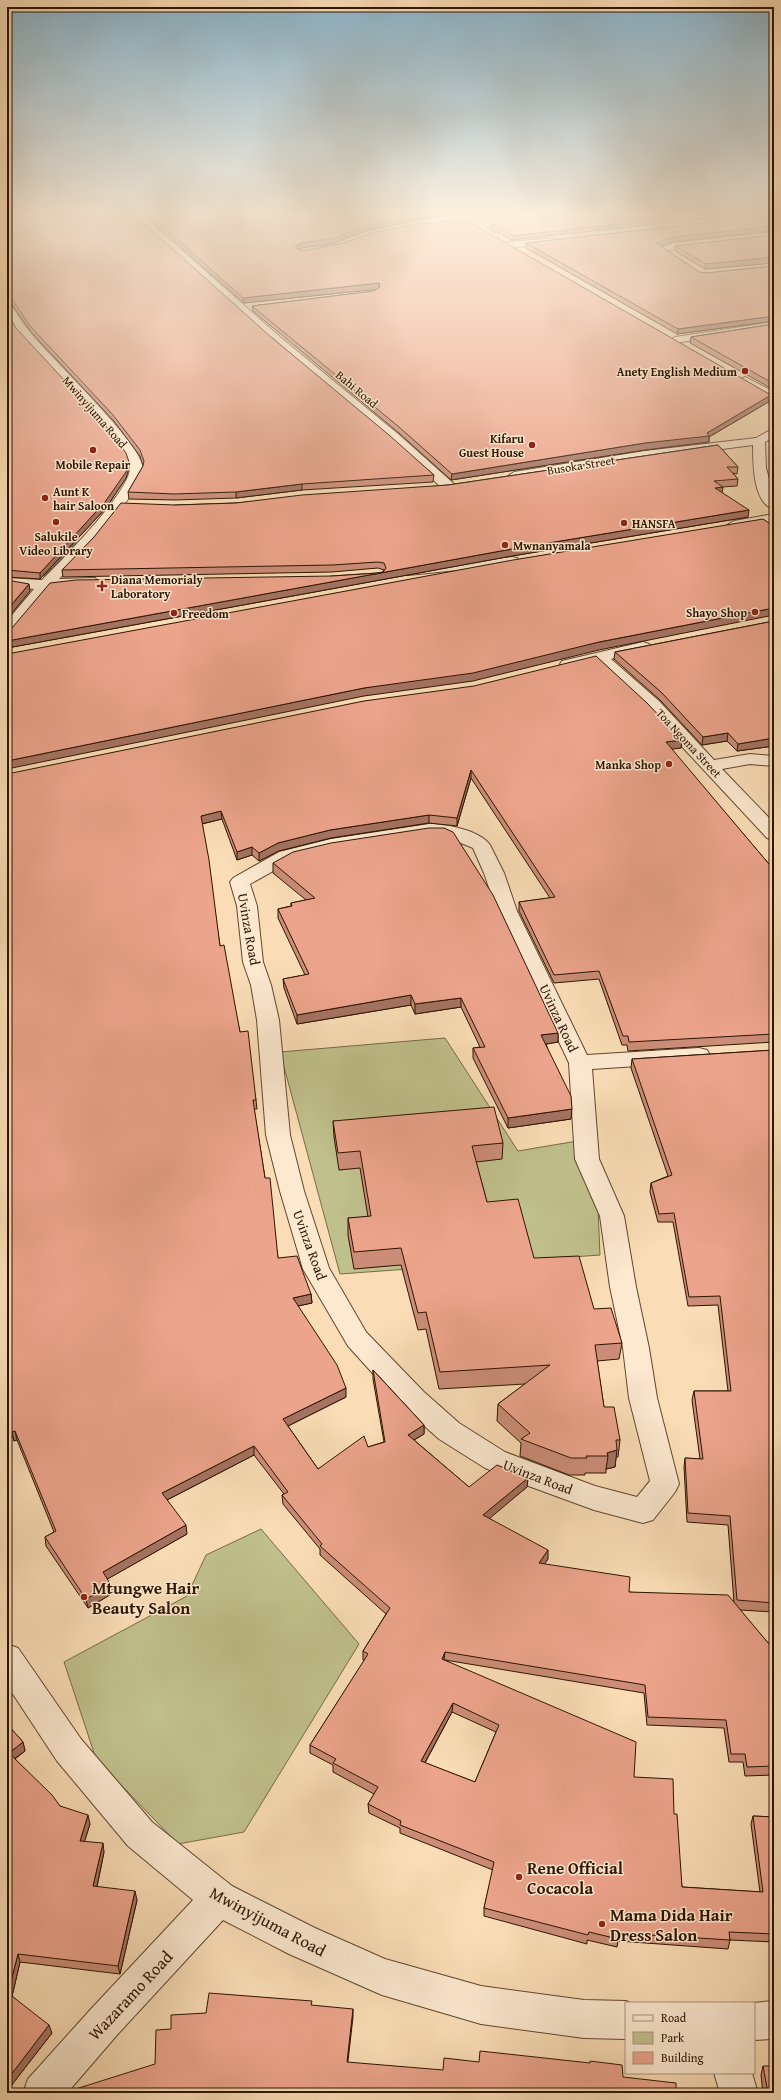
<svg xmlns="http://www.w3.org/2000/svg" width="781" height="2100" viewBox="0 0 781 2100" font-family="'Gentium Book Plus',serif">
	<rect width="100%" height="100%" fill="#faddb6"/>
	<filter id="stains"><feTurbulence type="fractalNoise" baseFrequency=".005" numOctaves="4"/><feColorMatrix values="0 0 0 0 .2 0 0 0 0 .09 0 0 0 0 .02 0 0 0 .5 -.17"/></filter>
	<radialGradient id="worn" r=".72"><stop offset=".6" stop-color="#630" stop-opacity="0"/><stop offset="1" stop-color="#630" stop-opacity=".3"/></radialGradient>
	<path fill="#c0c08c" stroke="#776a46" d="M445 1038 518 1151 595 1138 600 1255 340 1274 280 1052Z
		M261 1529 359 1644 244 1832 178 1844 96 1759 64 1662 187 1596 206 1555Z"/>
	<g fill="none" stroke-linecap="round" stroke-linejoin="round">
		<path stroke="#727966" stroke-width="6" d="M51 573 76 540"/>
		<path stroke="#727966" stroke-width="8" d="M48 576 51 572"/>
		<g stroke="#61462e" stroke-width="2">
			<path id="minor" d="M133 216H143L280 337 398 434 453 483 455 486 453 489H443L390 440 272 341Z
				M456 216H467L477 223 534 216H614C602 227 552 221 534 222 518 222 501 225 485 227L498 235V239L495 240 463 222 421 226 371 236 326 251 321 248 369 231 421 220Z
				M774 232V238L674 249 662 252 657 249 673 243Z
				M556 238 561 241 559 243 508 248 503 245 508 242Z
				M7 304 11 305C17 314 23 324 30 332 47 355 145 446 143 469 141 494 78 559 59 579L95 578 97 581 95 584 50 588 12 634 7 636V621L34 589 7 586V578L42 580C59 563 133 489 130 466 127 446 53 372 36 352 23 338 7 323 7 304Z
				M774 322V328L675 343 670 340 675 337Z
				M745 377 774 392V401L741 382 739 380Z
				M774 428V437L765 442 766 468 774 497V509C753 504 753 463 753 445L645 459 514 480 508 476 514 472 645 451 756 438Z
				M774 514V522L734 529 727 525 734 521Z
				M512 557 517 558 519 561 517 564 408 575 403 574 401 571 403 568 408 567Z
				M643 642 649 644 651 647 649 650 611 659 659 701 714 760 750 754 774 756V766L750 764 722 769 774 823V840L767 838 647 709 597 662 568 669 562 667 560 664 562 661Z
				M429 824C446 824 480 830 490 845L504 873 517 911 587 1055 699 1048 707 1050 710 1055 707 1060 699 1062 592 1069 599 1159 624 1216 636 1287 649 1348 657 1398 679 1484 675 1492 653 1520 643 1523 594 1510 523 1484 485 1468 439 1439 404 1408 348 1346 303 1269 280 1191 266 1135 257 1020 251 985 243 962 237 906 230 882 233 878 279 852 331 839ZM429 836H444L473 848 484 873 497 911 569 1063 575 1159 600 1216 610 1287 623 1348 629 1398 650 1481 637 1497 595 1486 505 1452 459 1423 424 1392 366 1332 329 1268 304 1191 290 1135 279 1020 271 985 263 962 257 906 250 884 293 860 331 851Z
				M7 1644 18 1648 81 1739 152 1822 232 1886 315 1928 385 1959 481 1986 584 2000 626 2001 630 2003H626V2039L584 2038 481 2024 382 1995 289 1954 223 1920 117 2035 67 2093H23L28 2079 91 2009 193 1900 128 1846 57 1761 7 1685Z
				M774 2001V2039L754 2040V2003H752Z
				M714 2073H752L758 2093H720Z"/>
		</g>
		<use href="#minor" fill="#fce9d0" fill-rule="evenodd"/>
	</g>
	<path fill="#cb8d78" stroke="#2e1400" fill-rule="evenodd" d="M7 216 271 337 434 475 433 482 302 490 236 498 175 500 129 499 128 492 143 466 140 456 114 421 31 332 12 304 7 303Z
		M146 216H442L409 221 369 230 334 243 302 248 298 249 302 251 770 401 709 437V442L645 450 451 480 399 433 253 311 252 306 374 291 378 289 244 303Z
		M470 216H517L477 220Z
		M774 216V231L673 242 661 246 699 272 706 273 774 266V321L677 334 526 248V243Z
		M599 218 512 240 490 228V223Z
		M774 235V264V263L705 269 675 251V246Z
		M7 309 8 313 15 327 129 468 126 478 106 508 40 579 7 577Z
		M774 324V390L690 343 691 337Z
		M718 445 738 467 737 474 733 473 738 479 737 486 722 487V493L748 517 512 556 7 648 332 576 378 573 383 572 384 570 378 568 332 572 63 577 62 570 175 505 236 503 448 485Z
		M774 621V746L737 751 727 741 702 745 660 700 614 659 615 652Z
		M682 740 681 748 671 749 774 870V1042L628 1051 627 1045H622L599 979 554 983 519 911V902L550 898 471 778 457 826 429 823 331 838 279 851 259 861 252 855 237 860 222 819 202 824 220 946 256 1100 257 1109H254L265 1178 278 1258 311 1294 312 1303 298 1306 346 1397 288 1426 318 1469 368 1447 384 1442 373 1379V1370L424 1425V1434L414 1440 469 1487 528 1478 527 1487 489 1518 548 1559 544 1564 629 1592 734 1602 728 1525 687 1522 684 1467 685 1458 700 1459 692 1400 694 1391H728L718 1305 688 1306 673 1222H658L650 1192 651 1183 668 1176 631 1068 632 1059 774 1050V1612L740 1610 774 1650V1775L745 1776 743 1762H729L724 1728 647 1725 644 1693 445 1660 634 1777 674 1814 682 1887 760 1892 751 1824 753 1816 774 1817V1942L730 1940 728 1949 618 1941 617 1947 587 1940V1944L484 1916V1908L493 1870 400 1833V1828L369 1813 368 1804 374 1794 333 1772V1765L310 1753V1745L364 1661 363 1660V1651L386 1614 320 1555V1549L283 1504 282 1495 284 1494 254 1455 167 1500 187 1534 107 1579 113 1593 88 1608 46 1546 45 1537 54 1532 17 1440 14 1441 7 1420V774ZM452 1712 496 1732 475 1782 425 1763Z
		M273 863 558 1033V1042L546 1044 571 1119 508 1128 473 1058V1048L480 1047 461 1007 415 1014 411 1005 297 1024 284 988 283 979 305 975 278 918V909L291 906V903L306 900 273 873Z
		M333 1121 503 1143 502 1159 476 1162 487 1202 534 1258 594 1309 622 1343 619 1359 597 1361 604 1407 620 1440 618 1457H616L615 1467 606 1469V1473H585V1475H569L520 1456 521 1443 497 1421 498 1404 525 1384 439 1389 426 1329 418 1330 401 1265 354 1269 348 1235V1218L368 1217 360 1168 339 1170 334 1137Z
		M7 1724 23 1742 25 1751 15 1759 60 1806 90 1824 84 1842 104 1852 97 1887 137 1900 120 1974 20 1962 12 1996 52 2033 7 2091Z
		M763 2066 774 2093H763L761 2075Z"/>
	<path fill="#a57362" stroke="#2e1400" d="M406 216H442L409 221 369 230 334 243 302 248 296 251V246L302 243 369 225Z
		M477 216H517L477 220Z
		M688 216H731L512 240 513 236Z
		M774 226V231L673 242 656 248V243L673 237Z
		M774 257V263L705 269 706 264Z
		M379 283V289L244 303 243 298Z
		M774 316V321L677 334 678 329Z
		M771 395 770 401 709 437V442L645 450 451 480 452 474 707 433Z
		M129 462V468L126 478 106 508 40 579V573Z
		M302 484V490L236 498V492Z
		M723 487 722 494 715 488Z
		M749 510 748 517 512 556 7 648V641L512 549Z
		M29 584 30 591 7 619V610Z
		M774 608V615L599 650 473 681 364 696 7 769V761L364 688Z
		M728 733 727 741 702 745 703 737Z
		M774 738V746L737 751 738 744Z
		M682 740 681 748 665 750 666 742Z
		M471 770V778L457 826V818Z
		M221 811 222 819 201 824V816Z
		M429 815V823L331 838 279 851 259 861V853L278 843 330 830Z
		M252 847V855L237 860V852Z
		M411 995V1005L297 1024V1015Z
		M461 998V1007L415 1014V1004Z
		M558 1033V1042L540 1045 541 1035Z
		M572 1109 571 1119 508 1128V1118Z
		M311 1294 312 1303 293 1307V1298Z
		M346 1388V1397L284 1428 283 1419Z
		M424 1425V1434L407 1444 408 1435Z
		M15 1431 17 1440 14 1441 12 1432Z
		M254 1446V1455L163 1502 162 1493Z
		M617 1450 615 1467 606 1469 608 1456 607 1453Z
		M528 1478 527 1487 483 1524V1515Z
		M186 1525 187 1534 104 1581 103 1572Z
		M548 1550V1559L539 1572V1563Z
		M111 1585 113 1593 88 1608 86 1599Z
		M445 1652 444 1660 442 1659Z
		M453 1703 452 1712 421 1770V1761Z
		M23 1742 25 1751 11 1761 9 1753Z
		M88 1815 90 1824 82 1850 80 1841Z
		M103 1843 104 1852 95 1895 93 1886Z
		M135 1891 137 1900 120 1974 118 1966Z
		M18 1954 20 1962 11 2001 8 1993Z
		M353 2009V2017L347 2070V2062Z
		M49 2025 52 2033 7 2091V2080Z"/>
	<path fill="#eca48c" stroke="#2e1400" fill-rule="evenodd" d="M7 216H136L271 337 389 435 434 475 302 484 236 492 174 494 128 492 143 466 144 461 140 450 113 415 30 326 12 299 7 298Z
		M151 216H406L369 225 334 238 302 243 296 246V248L302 251 339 244 372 233 409 225 464 219 771 395 707 433 709 436 645 443 452 474 399 427 252 306 374 291 380 287 379 283 243 298Z
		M606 216H688L513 236 490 223 529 219 599 218Z
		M768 216H774V226L673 237 656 243 699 272 706 273 774 266V316L678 329 526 243Z
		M774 235V257L706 264 675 246Z
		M7 309 8 313 15 327 104 423 126 453 129 462 126 472 105 502 40 573 7 570Z
		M774 324V384L691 337Z
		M718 445 738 467H727L738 479 714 481 723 487 715 488 749 510 512 549 7 641V629L12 628 50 583 76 580 332 576 378 573 383 572 386 568 384 563 378 562 332 565 62 570 94 537 121 503 175 505 236 503 302 495 448 485Z
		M763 519 774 526V608L599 642 473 673 364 688 7 761V654L513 560Z
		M7 580 29 584 7 610Z
		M774 621V738L738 744 728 733 703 737 661 692 615 652Z
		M596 656 647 703 682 740 666 742 774 870V1034L629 1042 628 1036H623L599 971 554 975 519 902 555 897 471 770 457 818 429 815 330 830 278 843 259 853 252 847 237 852 221 811 201 816 209 860 220 946 224 945 240 1032 248 1031 256 1100H253L265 1178H270L278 1258 297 1256 311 1294 293 1298 337 1365 346 1388 283 1419 318 1469 364 1436 368 1447 385 1442 373 1370 424 1425 408 1435 469 1487 497 1465 528 1478 483 1515 548 1550 539 1563 630 1577 629 1592 728 1595 774 1650V1766L747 1767 745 1754H731L726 1720 648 1717 645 1685 445 1652 442 1659 636 1742 634 1777 673 1779 674 1814H677L682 1887 763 1892 753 1816 774 1817V1934L729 1932 730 1940 619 1933 618 1939 589 1932 588 1935 484 1908 494 1862 400 1825 401 1821 368 1804 378 1787 333 1763 336 1759 310 1745 368 1654 363 1651 390 1608 320 1546 322 1544 282 1495 288 1492 254 1446 162 1493 186 1525 103 1572 111 1585 86 1599 45 1537 56 1531 15 1431 12 1432 7 1418V774L364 701 474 686ZM453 1703 499 1725 475 1782 421 1761Z
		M429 828H444L453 832 493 895 558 1033 541 1035 571 1096 572 1109 508 1118 473 1048 485 1047 461 998 415 1004 411 995 297 1015 283 979 309 974 278 909 292 906 291 903 315 898 273 863 293 852 331 843Z
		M774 1050V1603L737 1600 730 1516 688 1513 685 1458 703 1459 694 1391H731L720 1296 689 1297 674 1213 659 1214 651 1183 672 1175 632 1059Z
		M494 1107 503 1143 472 1146 487 1202 518 1199 534 1258 579 1256 594 1309 611 1308 622 1343 595 1345 604 1407H614L620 1440H616L617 1450 607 1453 608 1456H586L587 1458H571L521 1439 530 1433 498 1404 550 1365 440 1372 426 1312 418 1313 401 1248 354 1252 348 1218 371 1216 360 1151 338 1153 333 1121Z
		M7 1724 23 1742 9 1753 52 1795 60 1806 88 1815 80 1841 103 1843 93 1886 135 1891 118 1966 18 1954 8 1993 49 2025 7 2080Z
		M209 1993 312 2001 311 2005 353 2009 347 2062 443 2070 444 2058 479 2062 480 2051 590 2063V2061L622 2065 623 2077 676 2083V2093H63L155 2064 156 2030 171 2029V2015L206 2013Z
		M763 2066H774V2093H768Z"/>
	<linearGradient id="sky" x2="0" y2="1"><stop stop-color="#8bb7cf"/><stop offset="0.42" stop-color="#fdf0de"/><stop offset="1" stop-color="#fdf0de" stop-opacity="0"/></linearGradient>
	<rect width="781" height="510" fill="url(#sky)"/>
	<g fill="#8f2418" stroke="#fce9d0" stroke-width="1.5">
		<circle cx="745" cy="371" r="4"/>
		<circle cx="532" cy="445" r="4"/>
		<circle cx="93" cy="450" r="4"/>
		<circle cx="45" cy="498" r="4"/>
		<circle cx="56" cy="522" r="4"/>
		<circle cx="624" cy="523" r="4"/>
		<circle cx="505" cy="545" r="4"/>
		<path d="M100 580h4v4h4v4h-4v4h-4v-4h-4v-4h4z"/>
		<circle cx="755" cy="612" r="4"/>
		<circle cx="174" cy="613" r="4"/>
		<circle cx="669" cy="764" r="4"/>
		<circle cx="84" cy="1597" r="4"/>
		<circle cx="519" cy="1877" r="4"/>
		<circle cx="602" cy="1924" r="4"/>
	</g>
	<g text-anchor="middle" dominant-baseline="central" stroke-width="3" stroke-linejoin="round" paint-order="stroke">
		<g font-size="12" font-weight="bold" fill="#2e1400" stroke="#fce9d0" text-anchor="start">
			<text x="737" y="371" text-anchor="end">Anety English Medium</text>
			<text x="524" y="438" text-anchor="end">Kifaru<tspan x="524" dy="14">Guest House</tspan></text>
			<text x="93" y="464" text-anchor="middle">Mobile Repair</text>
			<text x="53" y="491">Aunt K<tspan x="53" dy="14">hair Saloon</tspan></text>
			<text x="632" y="523">HANSFA</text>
			<text x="56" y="536" text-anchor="middle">Salukile<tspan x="56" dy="14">Video Library</tspan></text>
			<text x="513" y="545">Mwnanyamala</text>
			<text x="111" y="579">Diana Memorialy<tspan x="111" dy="14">Laboratory</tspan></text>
			<text x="747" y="612" text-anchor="end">Shayo Shop</text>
			<text x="182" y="613">Freedom</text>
			<text x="661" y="764" text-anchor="end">Manka Shop</text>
		</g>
		<g font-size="12" fill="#2e1400" stroke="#fce9d0">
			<text transform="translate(357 389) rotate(40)">Bahi Road</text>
			<text transform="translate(95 412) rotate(49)">Mwinyijuma Road</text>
			<text transform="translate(581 465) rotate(-9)">Busoka Street</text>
			<text transform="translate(689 743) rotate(47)">Toa Ngoma Street</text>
		</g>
		<g font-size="14" fill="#2e1400" stroke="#fce9d0">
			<text transform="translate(249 929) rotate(80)">Uvinza Road</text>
			<text transform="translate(559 1018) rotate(65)">Uvinza Road</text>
			<text transform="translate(310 1245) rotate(70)">Uvinza Road</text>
			<text transform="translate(538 1477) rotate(21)">Uvinza Road</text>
		</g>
		<g font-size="17" font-weight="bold" fill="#2e1400" stroke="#fce9d0" text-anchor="start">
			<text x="92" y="1587">Mtungwe Hair<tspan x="92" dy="20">Beauty Salon</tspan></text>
			<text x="527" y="1867">Rene Official<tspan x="527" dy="20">Cocacola</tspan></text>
			<text x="610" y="1914">Mama Dida Hair<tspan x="610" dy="20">Dress Salon</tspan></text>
		</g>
		<g font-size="17" fill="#2e1400" stroke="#fce9d0">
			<text transform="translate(268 1921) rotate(28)">Mwinyijuma Road</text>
			<text transform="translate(130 1995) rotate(-47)">Wazaramo Road</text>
		</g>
	</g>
	<rect width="781" height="2100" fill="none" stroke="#faddb6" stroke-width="24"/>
	<rect x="8" y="8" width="765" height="2084" fill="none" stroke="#2e1400" stroke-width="2"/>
	<rect x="12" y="12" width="757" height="2076" fill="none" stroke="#2e1400"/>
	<rect x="625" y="2002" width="130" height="72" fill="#fce9d0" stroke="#aa947d"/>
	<rect x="633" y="2015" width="20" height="6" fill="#fce9d0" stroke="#aa947d"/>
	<text x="661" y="2022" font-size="12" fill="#2e1400">Road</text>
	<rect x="633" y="2032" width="20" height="12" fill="#c0c08c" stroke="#aa947d"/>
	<text x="661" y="2042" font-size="12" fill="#2e1400">Park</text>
	<rect x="633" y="2052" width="20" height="12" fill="#eca48c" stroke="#aa947d"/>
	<text x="661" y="2062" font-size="12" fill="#2e1400">Building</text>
	<rect width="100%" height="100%" filter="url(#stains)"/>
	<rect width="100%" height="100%" fill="url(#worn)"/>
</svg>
